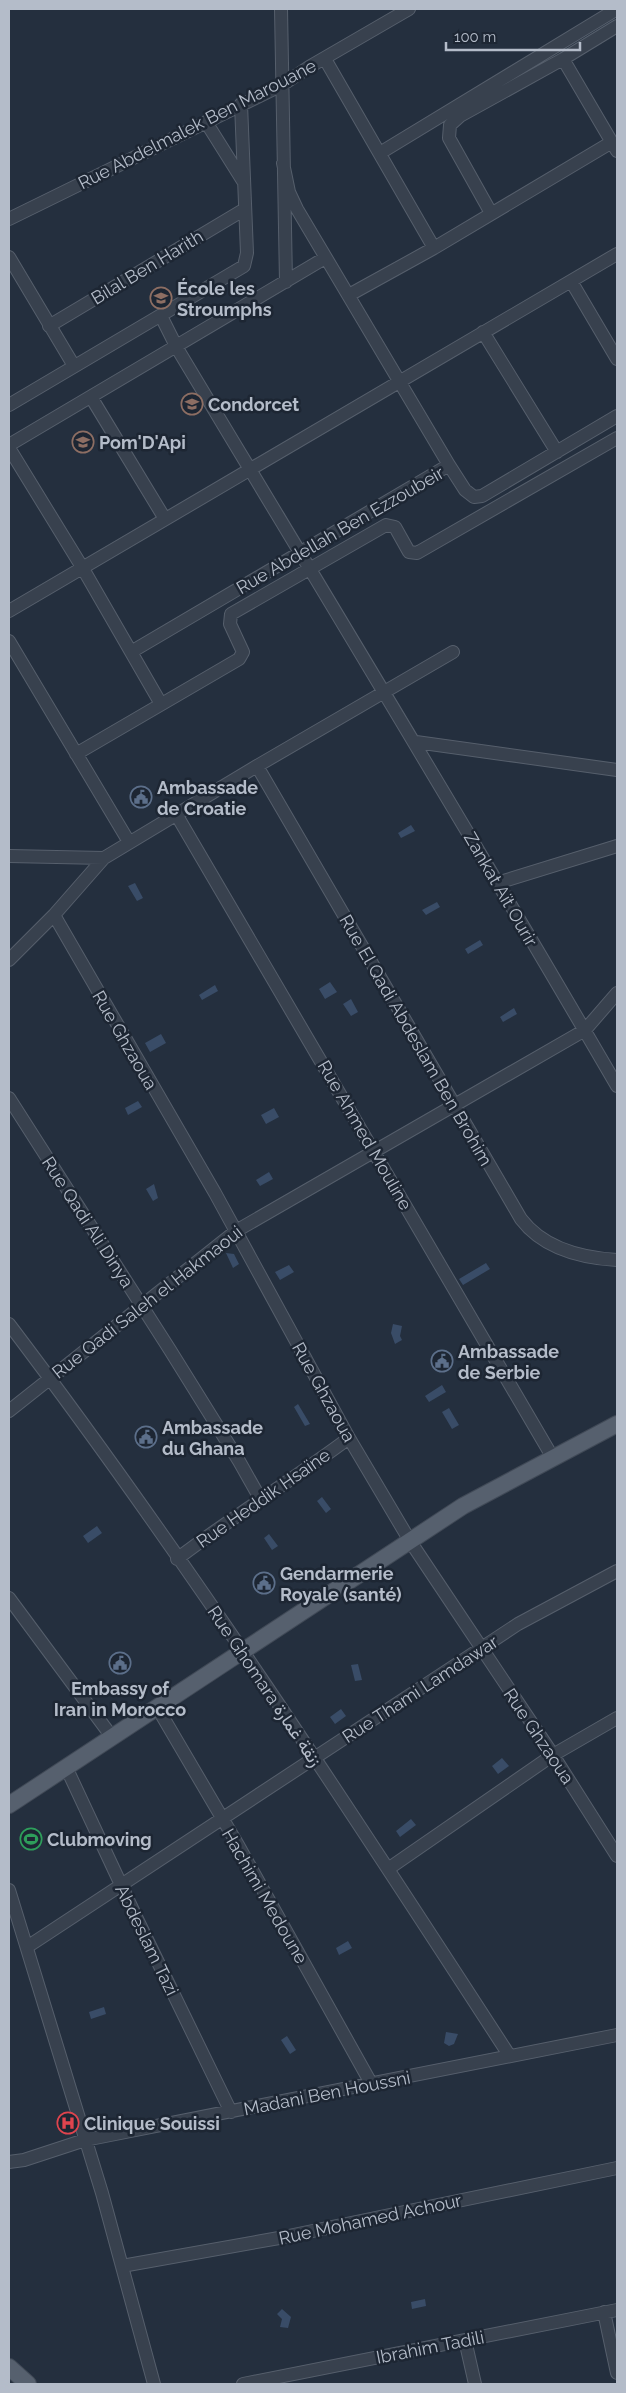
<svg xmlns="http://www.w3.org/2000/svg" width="626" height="2393" viewBox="0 0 626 2393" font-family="Raleway,Vazirmatn,sans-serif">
	<rect width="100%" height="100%" fill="#242f3e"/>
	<path fill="#394c67" d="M411 825 415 831 401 838 398 833Z
		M135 883 143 898 137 901 128 886Z
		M437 902 440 907 426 915 422 910Z
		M480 940 483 945 468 954 465 949Z
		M330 982 337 992 325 999 319 989Z
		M215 985 218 991 202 1000 199 995Z
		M351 999 358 1012 351 1016 343 1004Z
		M514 1008 517 1014 503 1022 500 1017Z
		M161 1034 166 1043 150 1052 145 1043Z
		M138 1101 142 1107 128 1115 125 1108Z
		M274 1108 279 1117 266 1124 261 1115Z
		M269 1172 273 1179 260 1186 256 1180Z
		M154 1184 158 1198 153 1201 146 1189Z
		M226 1253 234 1254 239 1264 233 1268Z
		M486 1263 490 1269 463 1285 459 1279Z
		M289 1265 294 1272 280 1280 275 1272Z
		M393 1324 402 1326 400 1336 402 1340 395 1344 391 1333Z
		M442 1385 446 1392 429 1402 425 1396Z
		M298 1404 310 1424 305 1426 294 1407Z
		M449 1408 459 1425 452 1429 442 1412Z
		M322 1497 331 1509 326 1513 317 1501Z
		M97 1526 102 1533 88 1543 83 1536Z
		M269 1534 278 1546 272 1550 264 1538Z
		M358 1664 362 1680 355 1681 351 1665Z
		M341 1709 346 1716 335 1724 330 1717Z
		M502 1758 509 1766 498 1774 492 1766Z
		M411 1819 416 1825 400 1837 396 1831Z
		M348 1941 352 1948 339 1955 336 1948Z
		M104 2007 106 2014 91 2019 89 2012Z
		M446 2032 458 2034 454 2044 449 2046 444 2043Z
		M287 2036 296 2050 290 2054 281 2040Z
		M425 2299 426 2306 412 2309 411 2302Z
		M282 2309 291 2317 288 2328 280 2327 282 2319 277 2314Z"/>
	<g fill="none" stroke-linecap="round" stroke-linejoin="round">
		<g stroke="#565f6c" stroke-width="14">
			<path id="minor" d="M281 9 286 282
				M325 59 434 248
				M563 59 617 151
				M206 122 243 181
				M380 153 617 9
				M283 163 289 192 297 209 449 465 465 490 474 497 482 496 617 416
				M491 213 449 138 450 125 460 116 563 59 617 26
				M9 219 282 85 309 67 409 9
				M9 257 74 366
				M571 281 617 359
				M349 295 434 248 612 142
				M161 316 177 348C324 593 473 838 617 1086
				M49 326 245 209
				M483 332 557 452
				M91 397 165 519
				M9 405 244 266 247 253 241 104
				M9 445 325 258
				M9 448 82 567 161 704
				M9 611 617 254
				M9 641 129 842
				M131 652 449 465
				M416 742 617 770
				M76 754 239 659 243 652 230 624 231 614 386 525 395 527 409 552 417 553 617 438
				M257 766 521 1219C543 1248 582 1258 617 1260
				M176 814 553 1458
				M9 856 104 858
				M497 883 617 846
				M54 915 215 1193 349 1438 410 1541 553 1755 617 1856
				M9 960 54 915 104 858 257 766 453 652
				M9 1098 170 1350 239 1461 261 1500
				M9 1324C187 1559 349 1808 509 2055
				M9 1411 236 1231 585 1030 617 993
				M177 1559C233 1516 293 1480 349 1438
				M9 1598 112 1737
				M157 1707 238 1845 372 2085
				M66 1767 137 1919 231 2112
				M388 1869 553 1755 617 1718
				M9 1890 102 2193 154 2384
				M27 1947 518 1624 617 1571
				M9 2162 24 2160 85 2140 617 2035
				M122 2266 279 2238 617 2168
				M604 2312 617 2373
				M465 2340 475 2384
				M243 2384 617 2310"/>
		</g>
		<g stroke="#414a57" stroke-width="18">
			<path id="major" d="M9 1805 463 1506 617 1424
				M9 2367 28 2384"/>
		</g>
		<use href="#minor" stroke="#38414e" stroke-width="12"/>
		<use href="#major" stroke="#56606e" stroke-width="16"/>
	</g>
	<defs>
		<g id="school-ring" transform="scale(1.125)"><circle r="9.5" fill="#1d2633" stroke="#8d6e63" stroke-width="1.5"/><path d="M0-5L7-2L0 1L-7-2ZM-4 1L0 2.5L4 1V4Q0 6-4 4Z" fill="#8d6e63"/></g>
		<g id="civic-ring" transform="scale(1.125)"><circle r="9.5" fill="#1d2633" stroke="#5c6f8a" stroke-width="1.5"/><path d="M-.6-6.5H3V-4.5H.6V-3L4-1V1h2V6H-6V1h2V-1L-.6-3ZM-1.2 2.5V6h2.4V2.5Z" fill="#5c6f8a"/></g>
		<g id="stadium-ring" transform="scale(1.125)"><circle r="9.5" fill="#1d2633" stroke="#2e9e5b" stroke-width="1.5"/><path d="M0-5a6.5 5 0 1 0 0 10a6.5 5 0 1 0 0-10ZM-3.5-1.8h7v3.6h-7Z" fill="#2e9e5b"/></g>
		<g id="hospital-ring" transform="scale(1.125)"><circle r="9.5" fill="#1d2633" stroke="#e0444e" stroke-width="1.5"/><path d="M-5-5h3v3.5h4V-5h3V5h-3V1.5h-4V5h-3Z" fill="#e0444e"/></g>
	</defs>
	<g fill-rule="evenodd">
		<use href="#school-ring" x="161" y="298"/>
		<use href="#school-ring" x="192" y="404"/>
		<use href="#school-ring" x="83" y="442"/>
		<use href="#civic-ring" x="141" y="797"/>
		<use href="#civic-ring" x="442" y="1361"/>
		<use href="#civic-ring" x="146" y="1437"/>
		<use href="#civic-ring" x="264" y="1583"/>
		<use href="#civic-ring" x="120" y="1663"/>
		<use href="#stadium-ring" x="31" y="1839"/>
		<use href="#hospital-ring" x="68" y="2123"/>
	</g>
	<g text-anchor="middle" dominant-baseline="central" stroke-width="5" stroke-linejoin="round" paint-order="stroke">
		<g font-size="18" fill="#b4bcc9" stroke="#1d2633">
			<text transform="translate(197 124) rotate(-27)">Rue Abdelmalek Ben Marouane</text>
			<text transform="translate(147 267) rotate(-31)">Bilal Ben Harith</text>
			<text transform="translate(340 530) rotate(-30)">Rue Abdellah Ben Ezzoubeir</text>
			<text transform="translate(501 889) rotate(60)">Zankat Aït Ourir</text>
			<text transform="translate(125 1040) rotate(60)">Rue Ghzaoua</text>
			<text transform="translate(416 1040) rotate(60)">Rue El Qadi Abdeslam Ben Brohim</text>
			<text transform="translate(365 1135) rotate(60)">Rue Ahmed Mouline</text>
			<text transform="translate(88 1222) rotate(57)">Rue Qadi Ali Dinya</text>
			<text transform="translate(147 1302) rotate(-38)">Rue Qadi Saleh el Hakmaoui</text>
			<text transform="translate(324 1392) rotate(61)">Rue Ghzaoua</text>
			<text transform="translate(263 1498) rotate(-35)">Rue Heddik Hsaïne</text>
			<text transform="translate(265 1686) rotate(56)">Rue Ghomara زنقة غمارة</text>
			<text transform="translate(420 1689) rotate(-33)">Rue Thami Lamdawar</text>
			<text transform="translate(539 1736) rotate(56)">Rue Ghzaoua</text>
			<text transform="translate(265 1896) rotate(60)">Hachimi Medoune</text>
			<text transform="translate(147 1940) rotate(64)">Abdeslam Tazi</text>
			<text transform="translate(327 2093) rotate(-11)">Madani Ben Houssni</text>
			<text transform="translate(370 2219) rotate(-12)">Rue Mohamed Achour</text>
			<text transform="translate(430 2347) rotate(-11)">Ibrahim Tadili</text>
		</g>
		<g font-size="18" font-weight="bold" fill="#b4bcc9" stroke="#1d2633" text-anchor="start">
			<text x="177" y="288">École les<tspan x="177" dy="21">Stroumphs</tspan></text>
			<text x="208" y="404">Condorcet</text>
			<text x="99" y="442">Pom'D'Api</text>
			<text x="157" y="787">Ambassade<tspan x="157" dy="21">de Croatie</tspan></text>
			<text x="458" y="1351">Ambassade<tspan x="458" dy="21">de Serbie</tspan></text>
			<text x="162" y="1427">Ambassade<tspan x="162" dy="21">du Ghana</tspan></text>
			<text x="280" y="1573">Gendarmerie<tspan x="280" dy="21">Royale (santé)</tspan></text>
			<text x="120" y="1688" text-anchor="middle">Embassy of<tspan x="120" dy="21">Iran in Morocco</tspan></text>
			<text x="47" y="1839">Clubmoving</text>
			<text x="84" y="2123">Clinique Souissi</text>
		</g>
	</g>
	<rect width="626" height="2393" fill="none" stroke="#b4bcc9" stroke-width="20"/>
	<path d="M446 42v8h134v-8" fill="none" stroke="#b4bcc9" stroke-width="2.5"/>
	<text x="454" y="42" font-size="15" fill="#b4bcc9" stroke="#1d2633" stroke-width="4" paint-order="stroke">100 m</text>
</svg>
